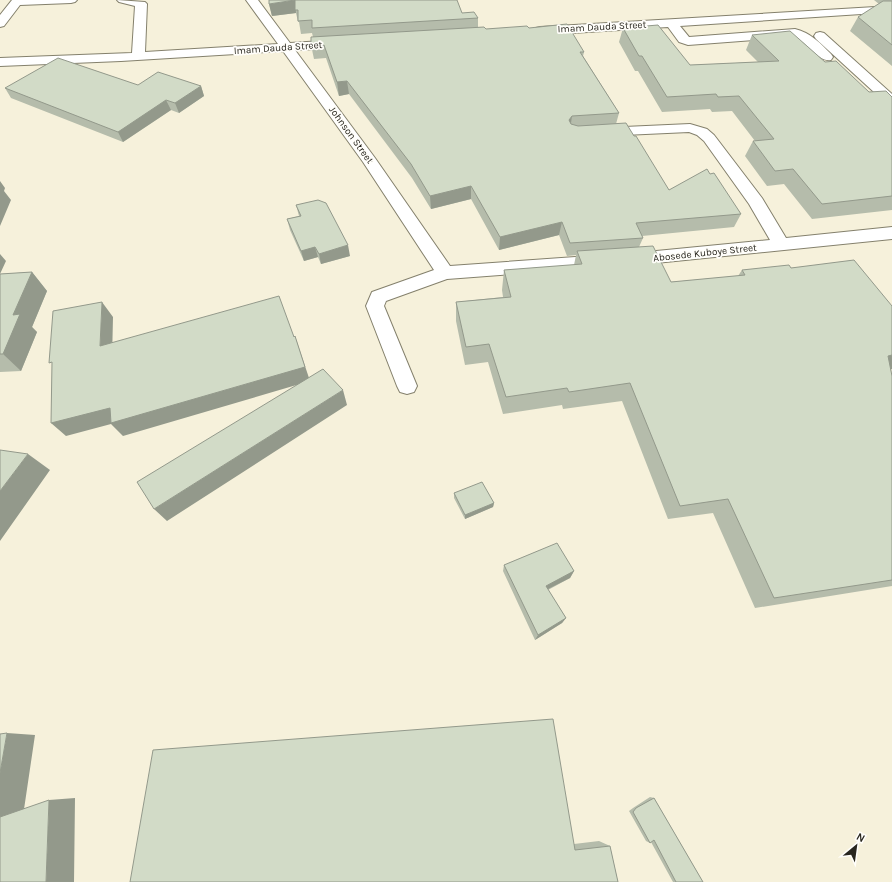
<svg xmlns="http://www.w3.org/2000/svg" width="892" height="882" viewBox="0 0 892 882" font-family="Karla,sans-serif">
	<rect width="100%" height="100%" fill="#f6f1db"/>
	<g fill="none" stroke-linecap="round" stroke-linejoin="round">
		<g stroke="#84806c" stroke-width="2">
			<path id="minor" d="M12 0H77L75 2 71 3 20 5 4 26 0 27V15Z
				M117 0 145 2 147 4 145 52 278 44 246 0H258L290 43 340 40 344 41 346 44 344 47 340 48 295 50 375 158 450 266 646 252 770 240 749 204 704 141 697 135 689 132 602 136 597 135 595 132 597 129 602 128 690 124 707 129 714 135 762 198 786 238 892 227V239L646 264 447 279 386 301 384 306 417 386 414 392 407 394 400 392 397 386 366 306 372 292 434 270 363 162 283 51 121 61 0 66V58L132 53 135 6 119 2Z
				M892 6V12L680 26 689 37 795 29C811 33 820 43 831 54L833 57 831 60C819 63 807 42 794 37L688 45 679 42 668 27 540 35 536 34 534 31 536 28 540 27Z
				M820 32 824 33 892 94V105L887 104 816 39 814 36 816 33Z"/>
		</g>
		<use href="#minor" fill="#fff" fill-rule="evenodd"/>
	</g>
	<path fill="#b5bcab" d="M874 0H892V66L850 31 858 17 879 4Z
		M269 4 462 13 478 18V27L486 29 529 28 584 52 583 56 619 113 616 124 669 190 710 174 741 214 734 227 642 236 643 238 639 247 671 282 738 276 742 270 791 268 892 306V369H891L892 376V586L755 608 713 513 668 519 622 401 563 409 562 405 503 414 488 362 465 365 456 321V302L503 297 502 290 504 270 574 265 576 255 567 256 559 235 499 250 471 199 431 209 412 178 349 94 339 96 326 58 314 59 311 45 313 37 312 33 301 34 299 22H298L296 13 272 16Z
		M623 28 690 65 758 62 746 50 752 35 825 62 869 92 892 97V210L812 219 784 184 767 186 745 156 753 141H755L732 111 712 112 710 109 662 112 638 71H635L619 42Z
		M138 85 201 86 204 96 179 113 171 110 123 142 11 98 5 88Z
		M296 205 350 256 321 264 318 257 304 261 290 230 287 219 299 216Z
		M32 272 47 291 32 327 37 332 21 371 0 372V274Z
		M454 493 494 503 493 507 465 519 454 498Z
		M504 565 574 571 570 578 548 590 566 618 562 623 535 640 503 571Z
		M650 797 654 798 703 882H673L651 842 650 843 646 841 629 811 633 808Z
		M599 841 610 846 618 882H130L574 844Z"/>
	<path fill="#93998b" d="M295 0 296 13 272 16 269 4Z
		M347 81 349 94 339 96 337 82Z
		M201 86 204 96 179 113 175 103Z
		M166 100 171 110 123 142 118 132Z
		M572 116 570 130 569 120Z
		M0 181 5 188 4 191 11 200 0 226Z
		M471 186V199L431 209 430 196Z
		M562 222 559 235 499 250 500 237Z
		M348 245 350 256 321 264 319 254Z
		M315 247 318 257 304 261 301 251Z
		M0 254 6 261 0 274Z
		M32 272 47 291 32 327 37 332 21 371 3 354 13 315Z
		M102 302 113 317 112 360 100 346Z
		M295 336 310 381 123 436 111 424 66 436 51 423Z
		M892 355V369L868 374 888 356Z
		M343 390 347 405 167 521 154 509Z
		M28 454 50 470 0 541V491Z
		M494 503 493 507 465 519V515Z
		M574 571 570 578 542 592 546 586Z
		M566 618 562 623 535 640 538 635Z
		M7 733 35 735 23 816 0 819V773Z
		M75 798 74 882H46L49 800Z"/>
	<path fill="#d2dbc7" stroke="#93998b" d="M269 0H457L462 13 474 12 478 18 312 28V20L298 21V10H295V0L269 4Z
		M883 1H892V45L858 17Z
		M567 24 584 52H580L619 113 572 116 569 120 571 124 578 126 626 123 634 136H636L669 190 707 169 710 174 714 173 741 214 636 223 643 238 570 243 562 222 500 237 471 186 430 196 411 164 347 81 337 82 324 45H311V37L484 27 486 29 527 26 529 28Z
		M658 25 690 65 779 61 752 35 790 31 825 62 836 61 869 92 886 91 892 97V196L822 204 793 169 775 171 753 141 774 139 739 96 718 97 716 94 667 97 642 56H639L623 28Z
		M58 58 138 85 158 72 201 86 175 103 166 100 118 132 5 88Z
		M318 200 326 203 348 245 319 254 315 247 301 251 287 219 301 216 296 205Z
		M653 246 671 282 745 275 742 270 789 265 791 268 854 260 892 306V355L888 356 892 376V580L774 598 728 499 680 506 630 383 569 392 567 388 506 397 489 344 466 347 456 302 511 297 504 270 582 264 577 251Z
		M32 272 13 315 20 314 3 354H0V274Z
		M279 296 294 337 295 336 305 367 111 423 110 408 51 423 52 362 49 363 53 311 102 302 100 346Z
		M323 369 343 390 154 509 137 482Z
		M0 450 28 454 0 491Z
		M482 482 494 503 465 515 454 493Z
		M557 543 574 571 546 586 566 618 538 635 504 565Z
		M553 719 575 850 610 846 618 882H130L153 750Z
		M7 733 0 773V734Z
		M654 798 703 882H676L654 840 650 843 633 812 636 808Z
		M49 800 46 882H0V817Z"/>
	<g text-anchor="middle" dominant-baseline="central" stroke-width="3.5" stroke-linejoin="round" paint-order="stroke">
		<g font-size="10" fill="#28261e" stroke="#fffefa">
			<text transform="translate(602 27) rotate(-3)">Imam Dauda Street</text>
			<text transform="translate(278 48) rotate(-4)">Imam Dauda Street</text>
			<text transform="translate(351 135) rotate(54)">Johnson Street</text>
			<text transform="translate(705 253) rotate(-6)">Abosede Kuboye Street</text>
		</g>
	</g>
	<g transform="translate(856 846) rotate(29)" stroke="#fffefa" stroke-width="3" paint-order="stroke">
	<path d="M0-3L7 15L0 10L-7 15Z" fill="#28261e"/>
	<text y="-6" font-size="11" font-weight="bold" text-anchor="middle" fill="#28261e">N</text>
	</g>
</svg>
